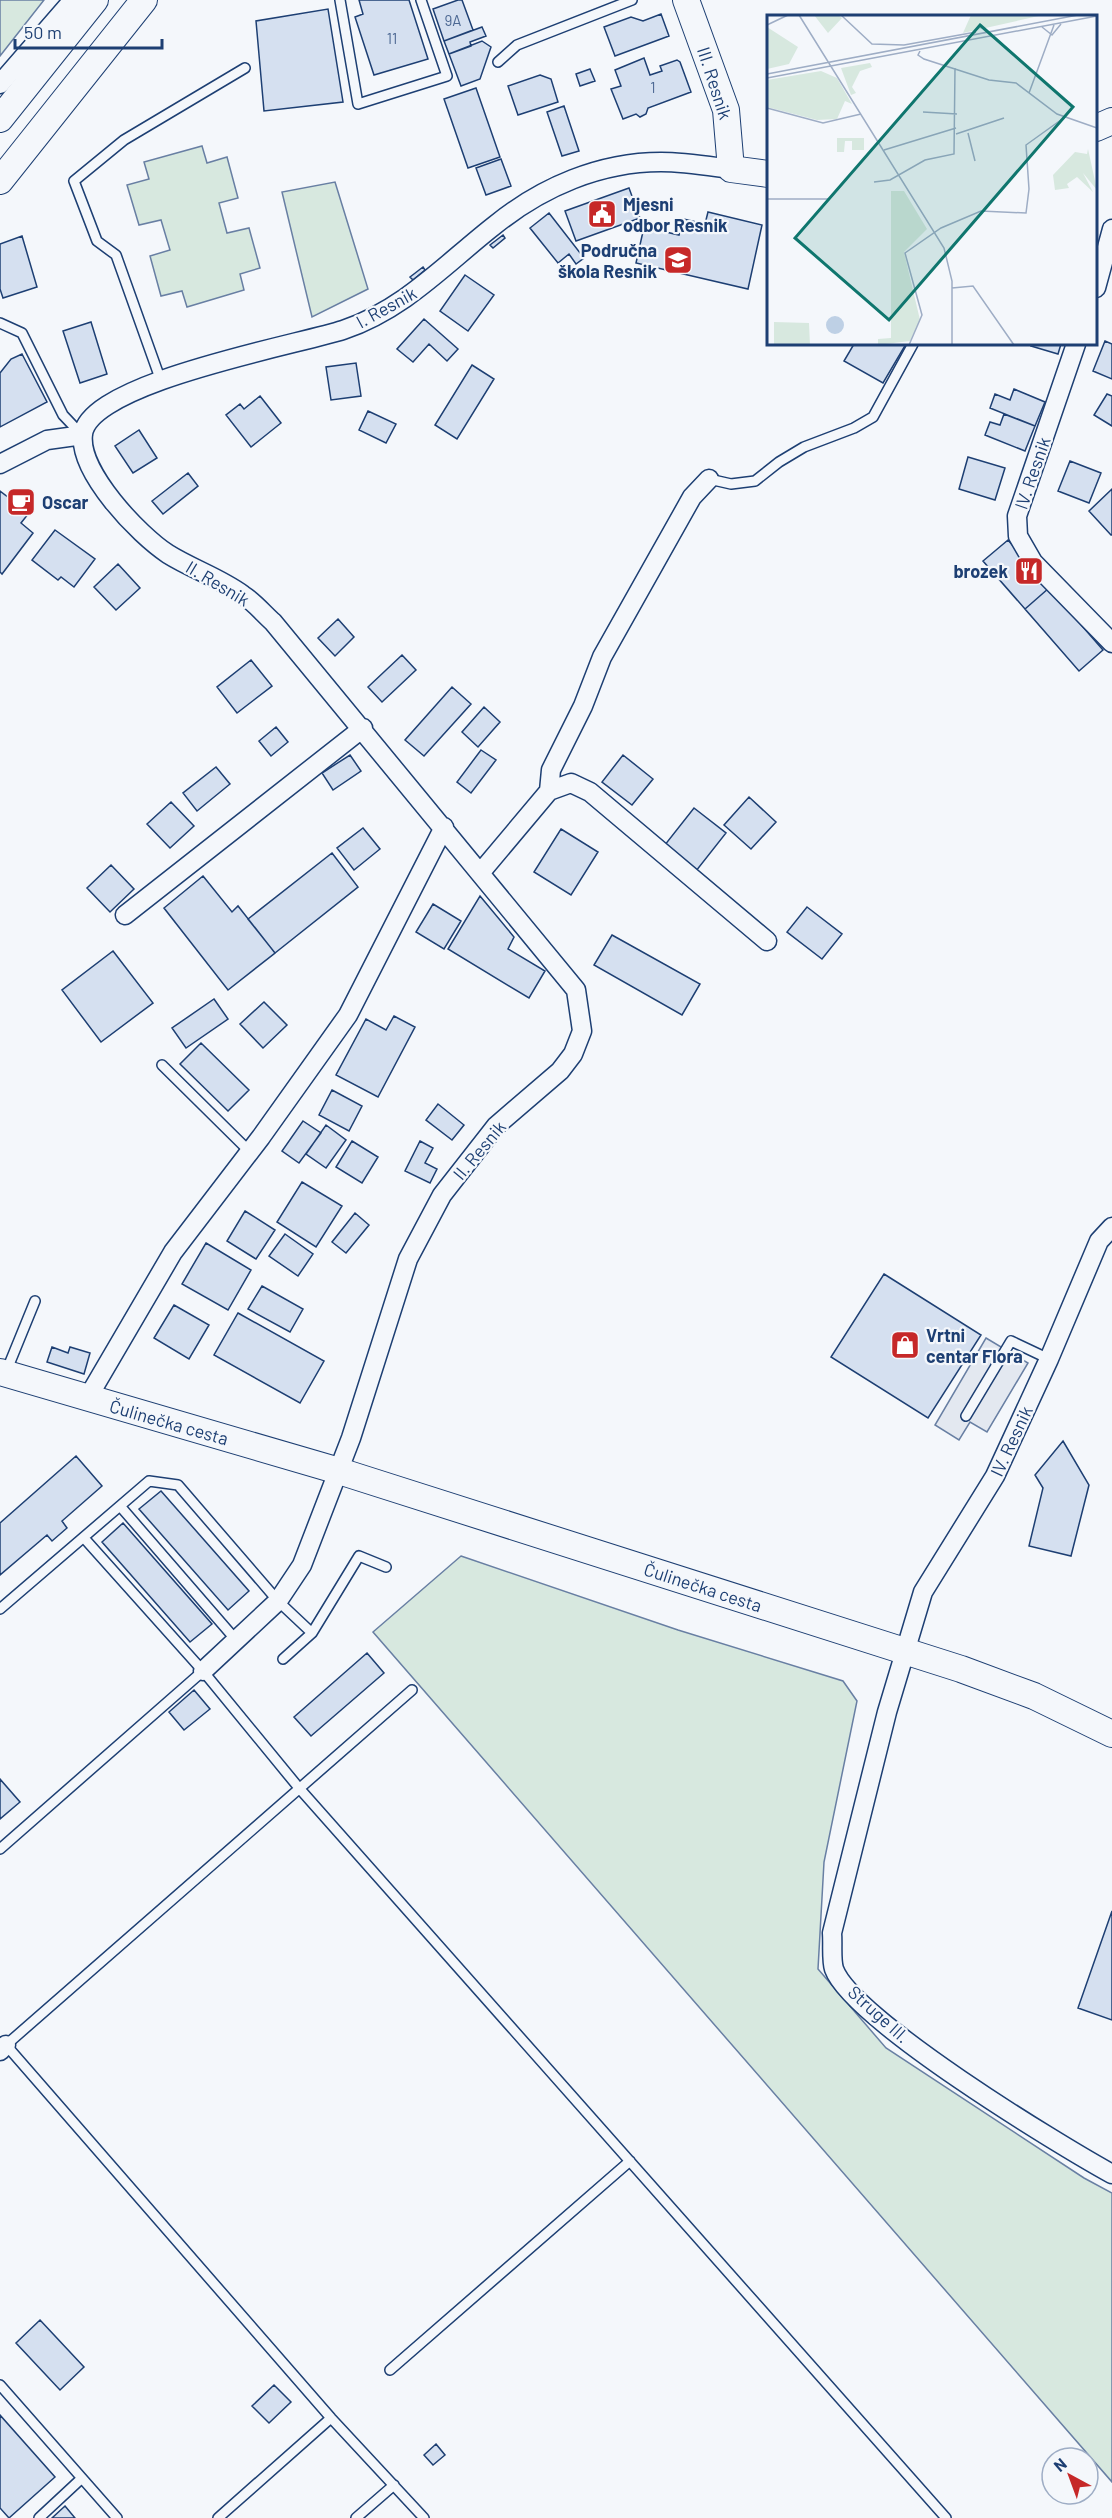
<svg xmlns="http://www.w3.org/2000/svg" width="1112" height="2518" viewBox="0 0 1112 2518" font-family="Barlow,sans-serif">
	<rect width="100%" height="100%" fill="#f4f7fb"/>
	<path fill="#d7e8df" stroke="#687fa3" stroke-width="1.5" d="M0 0H44L0 56Z
		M202 146 207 163 227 157 238 198 219 203 227 233 249 228 260 268 240 274 244 290 187 307 182 291 161 296 150 256 170 250 161 220 139 225 127 185 149 179 144 162Z
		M335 182 368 289 312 317 282 192Z
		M461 1556 678 1630 843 1681 857 1701 824 1862 818 1969 886 2048 1084 2178 1112 2193V2482L373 1632Z"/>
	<path fill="#e3e8f0" stroke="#687fa3" stroke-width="1.5" d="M986 1338 1028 1363 987 1432 970 1422 959 1440 935 1425Z"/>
	<path fill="#d5e0f0" stroke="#1d3f73" stroke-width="1.5" d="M359 0H409L428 59 374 75 355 17 363 14Z
		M458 0H462L473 30 444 41 433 9Z
		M328 9 343 102 264 111 256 21Z
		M661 14 669 36 615 56 604 27 631 17 643 21Z
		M482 27 486 36 470 42 471 46 449 54 444 41Z
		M482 41 491 47 480 79 461 86 449 54Z
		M644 58 650 75 662 71 660 66 677 60 680 62 691 92 648 108 646 114 640 117 636 114 623 119 611 89 621 86 615 70Z
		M590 69 595 81 580 86 576 74Z
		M540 75 551 79 558 102 518 115 508 86Z
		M476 88 500 157 468 168 444 99Z
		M564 106 579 151 562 156 547 112Z
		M501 159 511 186 486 195 476 168Z
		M629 188 640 218 576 241 565 211Z
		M708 212 762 225 748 289 636 263 644 227 679 235 683 219 705 224Z
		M549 213 584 258 576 264 569 254 558 263 530 228Z
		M503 235 505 238 493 248 490 245Z
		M22 236 37 287 3 298 0 289V244Z
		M423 267 425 270 413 280 410 277Z
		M465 275 494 295 468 331 440 311Z
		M424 319 458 349 447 361 429 344 413 362 397 349Z
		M91 322 107 374 80 383 63 331Z
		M1105 341 1112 344V379L1093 371Z
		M854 344H906L883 383 844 361Z
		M1032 344H1061L1058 354 1031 346Z
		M22 354 47 402 0 427V373L11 359Z
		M356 363 361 396 331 400 326 367Z
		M472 365 494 379 457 439 435 425Z
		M1014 389 1045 402 1035 426 990 408 995 394 1010 400Z
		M1107 394 1112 396V426L1094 415Z
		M260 396 281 423 251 447 226 415 240 404 244 409Z
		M368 411 396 424 386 443 359 430Z
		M1004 414 1035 426 1025 451 985 435 990 422 1000 425Z
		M139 430 157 458 133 473 115 446Z
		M968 457 1005 468 995 500 959 489Z
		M1070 461 1101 473 1089 503 1058 491Z
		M188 473 198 486 163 514 152 501Z
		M1112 489V535H1111L1089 511Z
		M0 491 29 513 21 523 33 533 2 574 0 572Z
		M55 530 95 559 74 587 61 577 58 580 32 560Z
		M1008 540 1049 588 1025 609 983 561Z
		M118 564 140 588 116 610 94 587Z
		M1049 588 1103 650 1079 671 1025 609Z
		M338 619 354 637 335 656 318 638Z
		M402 655 416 670 382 702 368 687Z
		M251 660 272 686 237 713 217 687Z
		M452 687 471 704 424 756 405 740Z
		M484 707 500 722 478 747 462 732Z
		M276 727 288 742 271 756 259 741Z
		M481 750 496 760 471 793 457 782Z
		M350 755 361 771 333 790 322 773Z
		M623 755 653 779 632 805 602 782Z
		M216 767 230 784 197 811 183 793Z
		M749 797 776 822 751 849 724 825Z
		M171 802 194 826 170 848 147 824Z
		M694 808 726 833 696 871 664 846Z
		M363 828 380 849 354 870 337 848Z
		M561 829 598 852 571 895 534 872Z
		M332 853 358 887 275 953 248 919Z
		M111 865 134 889 110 912 87 888Z
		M203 876 232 912 238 906 275 953 228 990 164 908Z
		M480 896 514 937 508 949 545 971 529 998 448 949Z
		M433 904 461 921 444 949 416 932Z
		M807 907 842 934 822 959 787 932Z
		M612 935 700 984 682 1015 594 965Z
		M113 951 153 1003 101 1042 62 990Z
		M214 999 228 1019 186 1048 172 1028Z
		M264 1002 287 1025 263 1048 240 1024Z
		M394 1016 415 1027 378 1097 336 1075 366 1019 386 1030Z
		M201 1043 249 1090 228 1111 180 1064Z
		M332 1090 362 1106 349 1131 319 1115Z
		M438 1104 464 1125 452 1140 426 1120Z
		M303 1121 321 1133 299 1163 282 1151Z
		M326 1125 346 1140 326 1168 306 1154Z
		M352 1141 378 1157 362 1183 336 1167Z
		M420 1141 433 1148 425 1163 437 1169 430 1183 405 1171Z
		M302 1182 342 1206 316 1247 277 1222Z
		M245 1211 275 1230 256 1259 227 1241Z
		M355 1213 369 1225 346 1253 332 1242Z
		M285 1234 313 1254 298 1276 269 1256Z
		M206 1243 251 1270 228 1310 182 1284Z
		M884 1274 981 1335 928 1418 831 1357Z
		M262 1286 303 1309 290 1332 248 1309Z
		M174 1305 209 1325 189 1359 154 1338Z
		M238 1313 324 1361 300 1403 214 1355Z
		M52 1347 68 1353 70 1347 90 1353 84 1374 47 1362Z
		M1063 1441 1089 1485 1071 1556 1029 1546 1043 1488 1035 1475Z
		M76 1456 102 1486 62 1521 67 1528 52 1541 47 1535 0 1575V1523Z
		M161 1491 249 1591 228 1610 139 1509Z
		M123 1523 212 1624 190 1642 102 1542Z
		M367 1653 384 1673 311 1736 294 1717Z
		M194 1690 210 1709 184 1730 169 1712Z
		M0 1779 20 1802 0 1819Z
		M1112 1911V2020L1078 2008Z
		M40 2320 84 2367 60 2390 16 2343Z
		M274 2385 291 2402 269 2423 252 2406Z
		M0 2415 55 2477 9 2518 0 2508Z
		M436 2444 445 2455 433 2465 424 2455Z
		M65 2506 75 2518H52Z"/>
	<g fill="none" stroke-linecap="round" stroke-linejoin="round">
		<g stroke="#1d3f73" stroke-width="12">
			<path id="lane" d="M340 0 358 104 447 76 421 0
				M498 62 517 45 632 0
				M0 323 22 333 63 415 81 434
				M161 381 116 255 97 241 74 181 124 140 245 68
				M709 479 731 484 755 481 779 462 804 447 854 428 873 417 913 344
				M162 1065 250 1152
				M6 1372 35 1301
				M966 1416 1011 1341 1049 1359
				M120 1506 236 1640
				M84 1538 203 1671 299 1788 946 2518
				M0 1609 149 1481 178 1485 278 1601 312 1633
				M283 1659 312 1633 359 1556 386 1567
				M412 1690 6 2045 331 2418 424 2518
				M0 1849 203 1671
				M390 2370 630 2161
				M0 2385 117 2518
				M39 2518 82 2478
				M218 2518 331 2418
				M356 2518 394 2485"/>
		</g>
		<g stroke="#1d3f73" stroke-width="21">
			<path id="street" d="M0 84 73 0
				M1096 288 1112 229
				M1076 344 1017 516 1018 536 1033 562 1112 643
				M0 464 47 440 83 435
				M549 791 571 783 590 792 767 941
				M481 872 549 791 551 770 583 706 602 657 692 497 709 479
				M125 915 363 728
				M1112 1227 1099 1241 1049 1359 995 1476 923 1592 887 1712 832 1933C833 1944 831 1959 834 1969 852 2019 1059 2145 1112 2174
				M87 1399 173 1252 261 1137 348 1015 444 827
				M203 1671 278 1601 302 1565 351 1438 408 1259 442 1195 496 1126 560 1071 573 1054 582 1031 576 990 273 622C263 613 254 602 243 595 220 578 192 569 168 554 139 535 78 472 83 434 90 382 297 345 343 330 405 309 445 264 495 225 542 187 600 162 661 162 684 162 708 166 731 169
				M0 2051 6 2045"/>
		</g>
		<g stroke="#1d3f73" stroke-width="28">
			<path id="secondary" d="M686 0 726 110 731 169 768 174
				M0 119 95 0
				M1096 128 1112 121
				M0 181 144 0
				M0 1372 339 1471 961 1669 1034 1696 1112 1734"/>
		</g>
		<use href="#lane" stroke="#f4f7fb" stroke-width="9"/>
		<use href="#street" stroke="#f4f7fb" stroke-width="18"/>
		<use href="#secondary" stroke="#f4f7fb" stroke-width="26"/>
	</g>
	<defs>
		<g id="civic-square" transform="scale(1.5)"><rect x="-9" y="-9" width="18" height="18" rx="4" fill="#c62828" stroke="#f4f7fb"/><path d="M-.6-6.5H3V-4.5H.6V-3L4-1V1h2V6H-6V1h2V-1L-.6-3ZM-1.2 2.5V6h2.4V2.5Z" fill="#fff"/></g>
		<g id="school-square" transform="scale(1.5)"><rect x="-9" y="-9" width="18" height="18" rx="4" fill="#c62828" stroke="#f4f7fb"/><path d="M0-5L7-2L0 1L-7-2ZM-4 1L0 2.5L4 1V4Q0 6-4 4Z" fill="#fff"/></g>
		<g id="cafe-square" transform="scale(1.5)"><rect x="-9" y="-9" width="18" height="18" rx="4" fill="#c62828" stroke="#f4f7fb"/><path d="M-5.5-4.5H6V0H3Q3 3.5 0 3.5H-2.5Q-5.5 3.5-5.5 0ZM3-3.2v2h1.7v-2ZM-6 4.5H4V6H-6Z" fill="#fff"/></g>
		<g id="restaurant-square" transform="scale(1.5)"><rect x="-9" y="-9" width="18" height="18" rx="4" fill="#c62828" stroke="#f4f7fb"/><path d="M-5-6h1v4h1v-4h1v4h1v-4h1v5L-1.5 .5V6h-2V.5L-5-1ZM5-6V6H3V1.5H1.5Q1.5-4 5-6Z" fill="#fff"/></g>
		<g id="shop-square" transform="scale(1.5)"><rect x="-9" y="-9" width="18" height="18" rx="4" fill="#c62828" stroke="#f4f7fb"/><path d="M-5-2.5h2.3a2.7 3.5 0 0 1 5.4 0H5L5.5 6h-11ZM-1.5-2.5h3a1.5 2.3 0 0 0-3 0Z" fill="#fff"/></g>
	</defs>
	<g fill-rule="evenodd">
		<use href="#civic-square" x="602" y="214"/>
		<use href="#school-square" x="678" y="260"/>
		<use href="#cafe-square" x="21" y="502"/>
		<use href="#restaurant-square" x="1029" y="571"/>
		<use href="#shop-square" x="905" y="1345"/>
	</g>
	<g text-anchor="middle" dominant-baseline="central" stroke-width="4.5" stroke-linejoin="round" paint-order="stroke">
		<g font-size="15" fill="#4b6792">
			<text x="453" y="20">9A</text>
			<text x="392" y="38">11</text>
			<text x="653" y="87">1</text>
		</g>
		<g font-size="18" fill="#1d3f73" stroke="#f4f7fb">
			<text transform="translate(715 83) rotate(72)">III. Resnik</text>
			<text transform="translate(386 307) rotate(-29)">I. Resnik</text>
			<text transform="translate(1032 473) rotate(-71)">IV. Resnik</text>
			<text transform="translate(218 583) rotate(31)">II. Resnik</text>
			<text transform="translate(479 1150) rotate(-50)">II. Resnik</text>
			<text transform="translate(169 1422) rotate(16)">Čulinečka cesta</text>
			<text transform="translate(1011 1441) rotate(-65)">IV. Resnik</text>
			<text transform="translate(703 1587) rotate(18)">Čulinečka cesta</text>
			<text transform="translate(879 2014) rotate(42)">Struge III.</text>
		</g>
		<g font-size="18" font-weight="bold" fill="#1d3f73" stroke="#f4f7fb" text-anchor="start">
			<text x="623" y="204">Mjesni<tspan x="623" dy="21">odbor Resnik</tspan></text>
			<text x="657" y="250" text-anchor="end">Područna<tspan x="657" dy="21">škola Resnik</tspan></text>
			<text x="42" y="502">Oscar</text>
			<text x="1008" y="571" text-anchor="end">brozek</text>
			<text x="926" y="1335">Vrtni<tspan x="926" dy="21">centar Flora</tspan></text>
		</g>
	</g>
	<g transform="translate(767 15)">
		<rect width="330" height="330" fill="#f4f7fb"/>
		<path d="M47 0H71L75 3 61 18ZM204 0H276L196 18ZM0 12 31 32 22 49 0 54ZM103 48 105 52 93 56 85 72 89 78 84 80 74 53ZM54 56 70 63 85 89 78 86 70 104 50 105 0 92V65ZM70 123H97V135H85V126H78L77 137H70ZM321 134 330 175 316 158 326 177 310 162 300 169 302 173 288 175 286 160 308 137 320 139ZM124 176H137L160 214 137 237 153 305 143 326 111 330V324L124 323ZM7 307 42 308 43 330H7Z" fill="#d7e8df"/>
		<path d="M59 310a9 9 0 1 1 18 0a9 9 0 1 1-18 0Z" fill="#bed0e5"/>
		<path fill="none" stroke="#9eadc5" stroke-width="1.5" d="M32 0 177 233 185 266V330M74 0 105 29 137 30 209 17M0 10 21 0M275 12 285 20 294 9M153 36 151 40 157 44 222 65 249 68 290 99 330 113M0 59 311 0M0 63 330 1M262 78 287 10M0 93 56 108 94 99M156 97 190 99M201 118 208 146M189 119 237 103M117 135 189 113M107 167 123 165 158 145 187 139 188 53M0 184H63M185 273 206 271 247 330M142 330 155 300 138 238 174 213 214 196 259 198 262 174 259 130 298 102"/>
		<path fill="#0f766e" fill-opacity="0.15" stroke="#0f766e" stroke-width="3" d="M213 10 306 92 122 305 28 223Z"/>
		<rect width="330" height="330" fill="none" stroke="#1d3f73" stroke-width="3"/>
	</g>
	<g transform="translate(1070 2476) rotate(319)"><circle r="28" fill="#f4f7fb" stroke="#9eadc5" stroke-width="1.5"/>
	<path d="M0-4.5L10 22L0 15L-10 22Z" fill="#c62828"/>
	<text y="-9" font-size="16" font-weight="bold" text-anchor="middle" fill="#1d3f73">N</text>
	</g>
	<path d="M15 39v9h147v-9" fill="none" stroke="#1d3f73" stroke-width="3"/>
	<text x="24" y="39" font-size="18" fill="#1d3f73" stroke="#f4f7fb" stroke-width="4.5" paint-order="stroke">50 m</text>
</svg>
